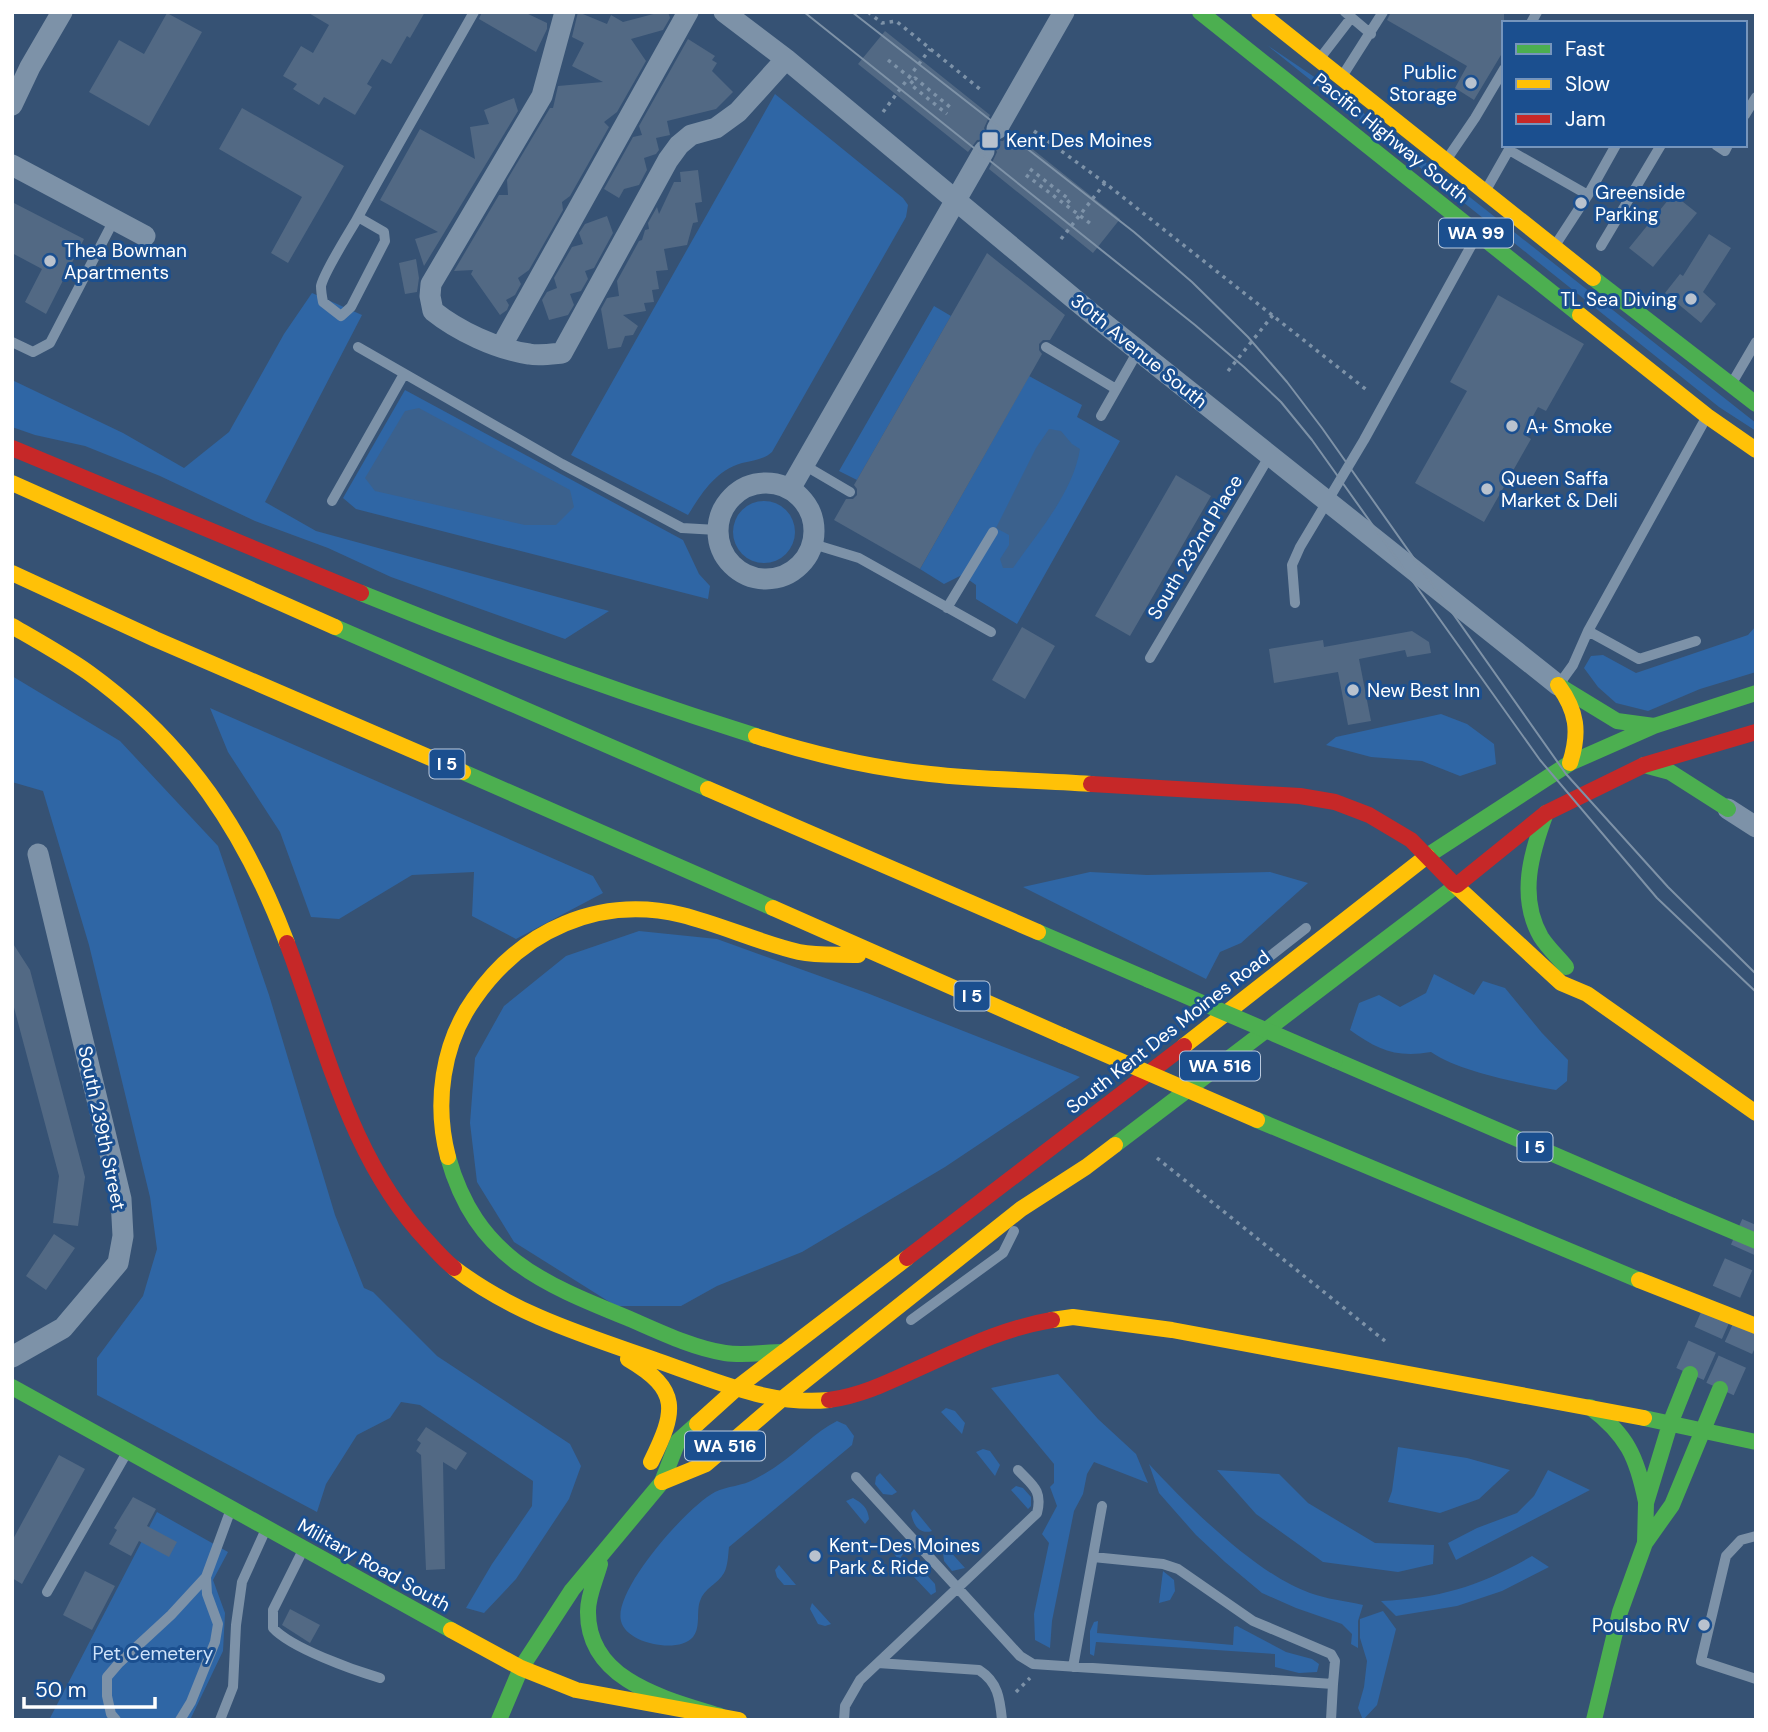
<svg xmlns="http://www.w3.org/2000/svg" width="1768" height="1732" viewBox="0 0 1768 1732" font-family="'DM Sans',sans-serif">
	<rect width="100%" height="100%" fill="#365274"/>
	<path fill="#2f66a5" d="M1267 45 1338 93 1756 423V431L1719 407Z
		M775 94 903 198 908 205 906 217 772 452C763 460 754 460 742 463 715 471 702 493 688 515L571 455Z
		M312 293 362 315 265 502 316 531 609 611 565 639 391 577 328 548 255 521 160 476 85 446 35 435 12 427V380L123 433 184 468 229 432 284 334Z
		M934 306 951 316 857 480 839 471Z
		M1029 376 1082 405 1077 417 1120 441 1017 624 976 599V585L962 575 944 584 920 569Z
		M405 390 683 540 699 574 710 586 708 599 356 509 343 498Z
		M733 532a31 31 0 1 1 62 0a31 31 0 1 1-62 0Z
		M1756 626V672L1700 689 1648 711 1616 703 1598 687 1584 668 1591 656 1603 655 1636 673 1748 635Z
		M12 676 120 741 218 846 269 995 335 1215 364 1288 373 1292 437 1356 570 1444 581 1466 569 1499 516 1579 484 1613 466 1608 492 1564 532 1506 533 1481 420 1405 401 1402 390 1418 357 1435 326 1484 317 1512 97 1395V1358L143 1296 157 1249 150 1197 89 945 43 791 12 782Z
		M210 708 593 876 603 893 516 939 472 916 474 872 412 875 339 919 311 917 280 832 228 752Z
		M1441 714 1467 724 1494 744 1496 764 1460 776 1422 761 1371 757 1326 745 1336 737Z
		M1090 872 1147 875 1270 872 1308 883 1241 943 1220 952 1206 979 1023 887Z
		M639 931 717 939 867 993 1080 1077 945 1167 802 1252 717 1286 681 1306H616L514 1242 477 1182 470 1123 475 1058 504 1006 566 956Z
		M1434 974 1474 995 1483 981 1505 988 1542 1033 1568 1060 1567 1081 1556 1090C1520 1083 1460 1072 1431 1052 1396 1058 1378 1050 1350 1030L1359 1003 1379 995 1400 1007 1426 993Z
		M1058 1374 1098 1419 1136 1454 1148 1483 1094 1462 1087 1474 1083 1494 1074 1511 1052 1621 1050 1648 1035 1640 1034 1614 1049 1543 1042 1534 1057 1506 1050 1487 1054 1483V1464L991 1388Z
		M946 1408 955 1411 965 1423 962 1434 941 1412Z
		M837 1421 846 1425 854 1436 852 1445 729 1547C728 1555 728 1566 724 1573 718 1584 704 1588 700 1601 696 1612 701 1627 693 1637 679 1654 626 1644 621 1621 613 1590 688 1506 715 1492 727 1486 743 1486 755 1479 763 1475 771 1470 778 1465 799 1451 815 1432 837 1421Z
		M1398 1447 1467 1458 1510 1470 1479 1499 1440 1513 1388 1502 1392 1491Z
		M983 1449 990 1451 1000 1465 995 1476 976 1452Z
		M1149 1464C1188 1506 1256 1574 1310 1593 1326 1599 1346 1601 1363 1605L1358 1621V1648L1351 1644 1352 1634 1342 1624 1296 1608 1262 1593 1225 1562 1196 1535 1159 1493Z
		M1217 1470 1279 1474 1308 1503 1375 1543 1434 1545 1433 1564 1398 1572 1323 1562 1256 1514Z
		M1548 1470 1590 1490 1456 1560 1448 1543 1477 1528 1517 1513 1534 1496Z
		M880 1473 897 1492 892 1495 883 1494 875 1484 876 1477Z
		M1016 1486 1023 1488 1031 1497V1506L1028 1509 1011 1490Z
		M853 1498C862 1503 868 1508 869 1519L865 1524 846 1501Z
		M914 1509 932 1531C919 1535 913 1524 911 1513Z
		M157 1512 228 1552 213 1580 225 1613 223 1651 190 1720H49Z
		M887 1537C895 1540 901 1545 903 1554L899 1560 882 1539Z
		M947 1548 965 1568 952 1571 944 1561 943 1552Z
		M1532 1556 1549 1567 1502 1591 1457 1606 1396 1616 1381 1601C1441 1598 1480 1586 1532 1556Z
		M779 1565 796 1585H784L777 1577 775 1570Z
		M1163 1571 1174 1580 1175 1591 1170 1600 1159 1603Z
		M925 1573 935 1584 936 1592 931 1595 914 1577Z
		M812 1603 831 1624 825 1626 818 1624 810 1609Z
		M1383 1611 1396 1629 1377 1705 1363 1720 1358 1708 1364 1687 1367 1661 1360 1638V1619Z
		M1098 1621 1097 1633 1233 1645 1234 1627 1237 1626 1286 1652 1312 1659 1319 1664 1317 1672 1299 1673 1275 1667V1654L1096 1642 1094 1656 1090 1654V1631L1094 1622Z"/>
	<path fill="#3b618d" d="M419 408 570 490 574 507 556 525H525L375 491 365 478 405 411Z
		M1049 429 1061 431 1072 444 1080 449C1073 493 1038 532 1013 568H1003L1000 559 1009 545V535L996 528 1036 448Z"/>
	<path fill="#526984" d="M307 12H425L410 38 407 36 391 64 382 59 367 84 372 87 355 115 324 97 319 105 293 89 297 84 283 76 301 46 313 53 329 25Z
		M482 12H524L547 23V29L536 52 479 19Z
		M578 12 607 24 611 15 623 22 661 12H668L670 18 663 30 631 39 646 61 617 112 604 122 609 127 570 196 562 202 563 210 529 270 518 278 521 284 515 295 506 300 509 305 507 310 500 315 471 274 473 270 454 271 499 195H508L507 180 550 108H553L558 86 603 82 572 66 584 43 572 37Z
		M1391 12H1504V50L1474 100 1455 88 1467 66 1387 20Z
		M167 13 202 32 149 126 89 92 119 40 144 54Z
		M885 31 990 115 984 128 989 139 977 140 968 152 858 64Z
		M688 39 715 56 712 60 717 63 712 71 733 92 716 109 667 121 670 135 656 138 659 150 656 154 644 158 647 170 639 185 624 189 619 198 604 189 633 137 642 135 639 126Z
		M514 98 518 111 424 266 415 239 438 232 380 200 420 129 475 159 470 127 489 124 484 110Z
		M242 108 344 166 288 263 271 253 302 197 219 149Z
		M1011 132 1120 219 1093 253 989 169 997 152 992 141H1003Z
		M698 170 702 202 695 203 698 222 693 223 687 245 664 249 668 270 656 271 659 289 652 290 654 302 644 303 646 311 623 315 638 326 633 335 625 336 621 347 608 349 601 309 607 298 619 296 617 281 639 241 642 240 645 230 649 229 648 223 657 207 659 214 674 182H681L680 172Z
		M1673 194 1697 213 1653 267 1629 248Z
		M12 202 84 239 46 314 25 302 42 269 12 253Z
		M607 216 613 233 594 268 585 271 588 279 581 291 570 294 574 305 568 315 549 320 542 300 547 292 557 288 554 278 572 247 583 244 579 233 585 224Z
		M1709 234 1731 248 1703 292 1716 304 1701 323 1665 293 1680 274 1683 276Z
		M987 253 1065 315 1050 340H1043L1039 344V350L1042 354 920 569 834 520 846 499H853L857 495V489L854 485Z
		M416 259 419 278 417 292 405 294 399 263Z
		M1498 295 1584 344 1546 411 1538 407 1523 434 1531 439 1484 522 1415 483 1467 391 1450 382Z
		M1176 475 1211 496 1130 636 1095 616Z
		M1022 627 1055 646 1025 699 992 680Z
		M1412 631 1429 642 1431 653 1407 657 1405 650 1359 659 1371 721 1348 725 1338 672 1274 683 1269 649 1323 640 1324 647Z
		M12 942 30 970 85 1177 78 1226 53 1223 59 1176 12 1000Z
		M54 1234 75 1248 46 1290 26 1276Z
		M426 1427 467 1453 456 1470 443 1462 445 1569 426 1570 421 1455 416 1451 421 1443 417 1440Z
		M59 1455 85 1469 22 1584 12 1578V1541Z
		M133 1497 156 1509 147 1526 177 1542 169 1557 139 1541 131 1556 109 1544 117 1530 114 1528Z
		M85 1571 115 1586 92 1630 63 1615Z
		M290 1609 320 1625 310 1643 282 1625Z"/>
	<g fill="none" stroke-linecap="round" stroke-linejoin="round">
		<path stroke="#546c89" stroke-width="30" stroke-dasharray="30 15" stroke-linecap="butt" d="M1690 1374 1756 1225
			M1720 1389 1756 1309"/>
		<path stroke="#7d92a8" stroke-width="3.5" stroke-dasharray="3.5 5" stroke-linecap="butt" d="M868 12 882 23 896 21 981 90
			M888 60 913 80 915 78 951 108
			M913 81 910 84 947 114
			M883 112 930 49
			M1034 131 1105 183 1368 391
			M1030 169 1070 200 1067 203
			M1026 175 1091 224
			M1061 239 1105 183
			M1228 371 1273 315
			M1157 1158 1385 1341
			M1016 1692 1030 1678"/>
		<path stroke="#7d92a8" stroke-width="10" d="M1345 12 1371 34
			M1531 23 1537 12
			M1321 57 1351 18
			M1343 75 1383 12
			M1745 115 1756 97
			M1716 145 1725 151 1728 145
			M1509 150 1588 195
			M1447 159 1475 118 1504 69
			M1486 190 1511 146
			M358 217 384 232 385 241 351 307 341 316 323 302C322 297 321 290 321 286 324 272 349 233 357 219 395 149 435 81 474 12
			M1556 244 1588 195 1616 145
			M1601 246 1661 145
			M12 342 33 352 50 343 114 220
			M358 347 562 464 682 528 717 530
			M1046 347 1116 389
			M1732 383 1756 342
			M1101 416 1138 351
			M804 465 850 492
			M332 501 404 374
			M813 544 859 558 991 632
			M1295 603 1292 565 1300 547 1364 440 1476 237
			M947 608 993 532
			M1588 631 1639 659 1696 641
			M1150 658 1270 455
			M1560 683 1573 665 1588 631 1706 418
			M1269 957 1306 928
			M911 1320 1003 1253 1014 1231
			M856 1477 1020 1656 1033 1664 1333 1684 1331 1720
			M1756 1536 1741 1540 1726 1556 1701 1661 1756 1679
			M303 1550 273 1610V1628C291 1648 353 1670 380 1678
			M1093 1557 1163 1564 1178 1569 1253 1621 1331 1654 1335 1661 1333 1684
			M47 1592 126 1454
			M878 1663 979 1670C998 1682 1000 1699 1002 1720
			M1073 1667 1102 1506
			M116 1720 111 1714 107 1696V1677L119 1663 171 1615 206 1577 231 1509
			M180 1720 191 1702 215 1642 218 1624 207 1594 206 1577
			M220 1720 233 1687 236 1625 242 1582 266 1529
			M844 1720 845 1706 860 1680 1037 1513C1043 1490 1032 1485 1018 1470"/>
		<path stroke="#7d92a8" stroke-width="21" d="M565 12 542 96 431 284 430 296 433 311C458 331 496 349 529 354 539 356 552 354 562 353L668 160 679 145 691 135 716 128 738 112 786 59
			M724 12 786 59 1091 313 1558 685
			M12 105 30 67 62 12
			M997 129 1064 12
			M12 165 145 236
			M501 347 688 12
			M718 531a48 48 0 1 1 96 0a48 48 0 1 1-96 0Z
			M790 489 984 151
			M1728 809 1756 827
			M12 1357 63 1328 118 1263 123 1236 121 1199 38 854"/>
		<path stroke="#4caf50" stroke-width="16" d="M1200 12 1580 315
			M1593 278 1756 404
			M361 593C491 646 623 694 756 736
			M335 627 708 789
			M1558 685 1617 721 1654 726
			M1644 765 1670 772 1728 809
			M463 772 773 908
			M1546 813C1531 853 1518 897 1541 937 1548 948 1558 957 1566 967
			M1427 856 1570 763 1654 726 1756 693
			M1038 932 1149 980
			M1335 1060 1673 1206
			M1257 1120 1639 1280
			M1115 1145 1457 885
			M448 1157C476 1257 541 1283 630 1319 660 1332 693 1348 725 1353 745 1356 765 1352 784 1352
			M12 1387 451 1630
			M1590 1407C1627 1435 1637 1457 1646 1502
			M1644 1418 1756 1442
			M1645 1543 1646 1503 1670 1424 1690 1374
			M600 1564C596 1579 588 1595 588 1611 587 1681 666 1699 720 1716
			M499 1720 521 1668 572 1590 662 1482 678 1441 697 1424
			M1594 1720 1620 1612 1645 1543 1672 1505 1720 1389"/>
		<path stroke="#ffc107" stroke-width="16" d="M1259 12 1593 278
			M1580 315 1707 416 1756 450
			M12 483 335 627
			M12 573 155 639 463 772
			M12 626C38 641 65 656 89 673 187 744 245 832 287 943
			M1558 685C1577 711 1580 732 1570 763
			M756 736C812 754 872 768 930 774 983 780 1037 780 1091 784
			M708 789 1038 932
			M1454 884 1561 983 1587 994 1756 1113
			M773 908 1063 1036
			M1184 1046 1427 856
			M448 1157C434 1104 442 1044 474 999 522 930 599 895 682 915 722 925 760 943 799 952 818 956 839 954 858 955
			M454 1268C515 1315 587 1336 658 1361 713 1380 769 1406 829 1400
			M1052 1320 1073 1317 1172 1330 1644 1418
			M628 1359C681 1390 676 1411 651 1462
			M697 1424 738 1387 907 1258
			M662 1482 706 1464 782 1399 1021 1209 1086 1167 1115 1145
			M451 1630 521 1668 576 1690 739 1720"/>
		<path stroke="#c62828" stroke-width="16" d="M12 448 361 593
			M1091 784 1300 796 1335 802 1369 815 1411 840 1454 884
			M1457 885 1546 813 1644 765 1756 732
			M287 943C326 1046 350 1160 428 1242 436 1251 444 1260 454 1268
			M907 1258 1184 1046
			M829 1400C860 1396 887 1383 915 1370 960 1350 1003 1328 1052 1320"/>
		<path stroke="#7e92a7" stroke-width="2" d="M804 12 1195 325 1244 367 1281 402 1312 440 1540 760 1657 898 1756 992
			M852 12 1134 232 1192 282 1248 337 1287 382 1322 428 1566 774 1668 887 1756 974"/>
		<path stroke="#4caf50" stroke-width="16" d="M1149 980 1335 1060
			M1673 1206 1756 1241"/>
		<path stroke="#ffc107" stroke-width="16" d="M1063 1036 1257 1120
			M1639 1280 1756 1326"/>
	</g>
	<g fill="#b9c2ce" stroke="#1b4f8f" stroke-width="2.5">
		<circle cx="1471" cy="83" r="7"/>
		<rect x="981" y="131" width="18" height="18" rx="3.5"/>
		<circle cx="1581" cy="203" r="7"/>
		<circle cx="50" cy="261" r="7"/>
		<circle cx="1691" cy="299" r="7"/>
		<circle cx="1512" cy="426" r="7"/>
		<circle cx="1487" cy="489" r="7"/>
		<circle cx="1353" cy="690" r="7"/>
		<circle cx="815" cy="1556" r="7"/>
		<circle cx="1704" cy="1625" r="7"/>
	</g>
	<g text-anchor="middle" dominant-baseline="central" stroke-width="6" stroke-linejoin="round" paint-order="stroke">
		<g fill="#1b4f8f" stroke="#bbcadd" stroke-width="2">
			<rect x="1439" y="218.5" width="74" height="29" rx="5"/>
			<rect x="429.5" y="749.5" width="35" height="29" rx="5"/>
			<rect x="954.5" y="981.5" width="35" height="29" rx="5"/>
			<rect x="1180" y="1051.5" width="80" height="29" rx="5"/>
			<rect x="1517.5" y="1132.5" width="35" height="29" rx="5"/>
			<rect x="685" y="1431.5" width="80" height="29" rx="5"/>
		</g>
		<g font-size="18" font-weight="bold" fill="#fff">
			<text x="1476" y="233">WA 99</text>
			<text x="447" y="764">I 5</text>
			<text x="972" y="996">I 5</text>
			<text x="1220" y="1066">WA 516</text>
			<text x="1535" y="1147">I 5</text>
			<text x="725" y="1446">WA 516</text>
		</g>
		<g font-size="19" fill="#fff" stroke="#1b4f8f" text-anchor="start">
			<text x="1457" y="72" text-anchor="end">Public<tspan x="1457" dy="22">Storage</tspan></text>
			<text x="1006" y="140">Kent Des Moines</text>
			<text x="1595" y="192">Greenside<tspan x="1595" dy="22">Parking</tspan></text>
			<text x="64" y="250">Thea Bowman<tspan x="64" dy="22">Apartments</tspan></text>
			<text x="1677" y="299" text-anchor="end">TL Sea Diving</text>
			<text x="1526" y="426">A+ Smoke</text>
			<text x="1501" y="478">Queen Saffa<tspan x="1501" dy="22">Market &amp; Deli</tspan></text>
			<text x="1367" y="690">New Best Inn</text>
			<text x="829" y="1545">Kent-Des Moines<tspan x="829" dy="22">Park &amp; Ride</tspan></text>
			<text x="1690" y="1625" text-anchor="end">Poulsbo RV</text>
		</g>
		<g font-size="19" fill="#fff" stroke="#1b4f8f">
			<text transform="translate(1391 138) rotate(39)">Pacific Highway South</text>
			<text transform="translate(1139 351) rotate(39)">30th Avenue South</text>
			<text transform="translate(1195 547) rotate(-59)">South 232nd Place</text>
			<text transform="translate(1168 1032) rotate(-38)">South Kent Des Moines Road</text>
			<text transform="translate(102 1128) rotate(78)">South 239th Street</text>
			<text transform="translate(374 1565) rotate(29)">Military Road South</text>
		</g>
		<g font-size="19" fill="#cfe3fa" stroke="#1b4f8f">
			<text x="153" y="1653">Pet Cemetery</text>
		</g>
	</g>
	<rect width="1768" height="1732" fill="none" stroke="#ffffff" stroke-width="28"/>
	<rect x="1502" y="21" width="245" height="126" fill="#1b4f8f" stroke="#7695bc" stroke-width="2"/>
	<rect x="1516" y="44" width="35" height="10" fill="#4caf50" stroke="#7695bc" stroke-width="2"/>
	<text x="1565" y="56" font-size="21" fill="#ffffff">Fast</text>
	<rect x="1516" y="79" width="35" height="10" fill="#ffc107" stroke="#7695bc" stroke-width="2"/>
	<text x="1565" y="91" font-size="21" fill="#ffffff">Slow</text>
	<rect x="1516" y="114" width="35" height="10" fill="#c62828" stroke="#7695bc" stroke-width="2"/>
	<text x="1565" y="126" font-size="21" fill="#ffffff">Jam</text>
	<path d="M24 1697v10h131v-10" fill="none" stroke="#ffffff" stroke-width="3.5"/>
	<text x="35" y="1697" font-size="21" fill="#ffffff" stroke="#1b4f8f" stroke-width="5" paint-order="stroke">50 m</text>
</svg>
